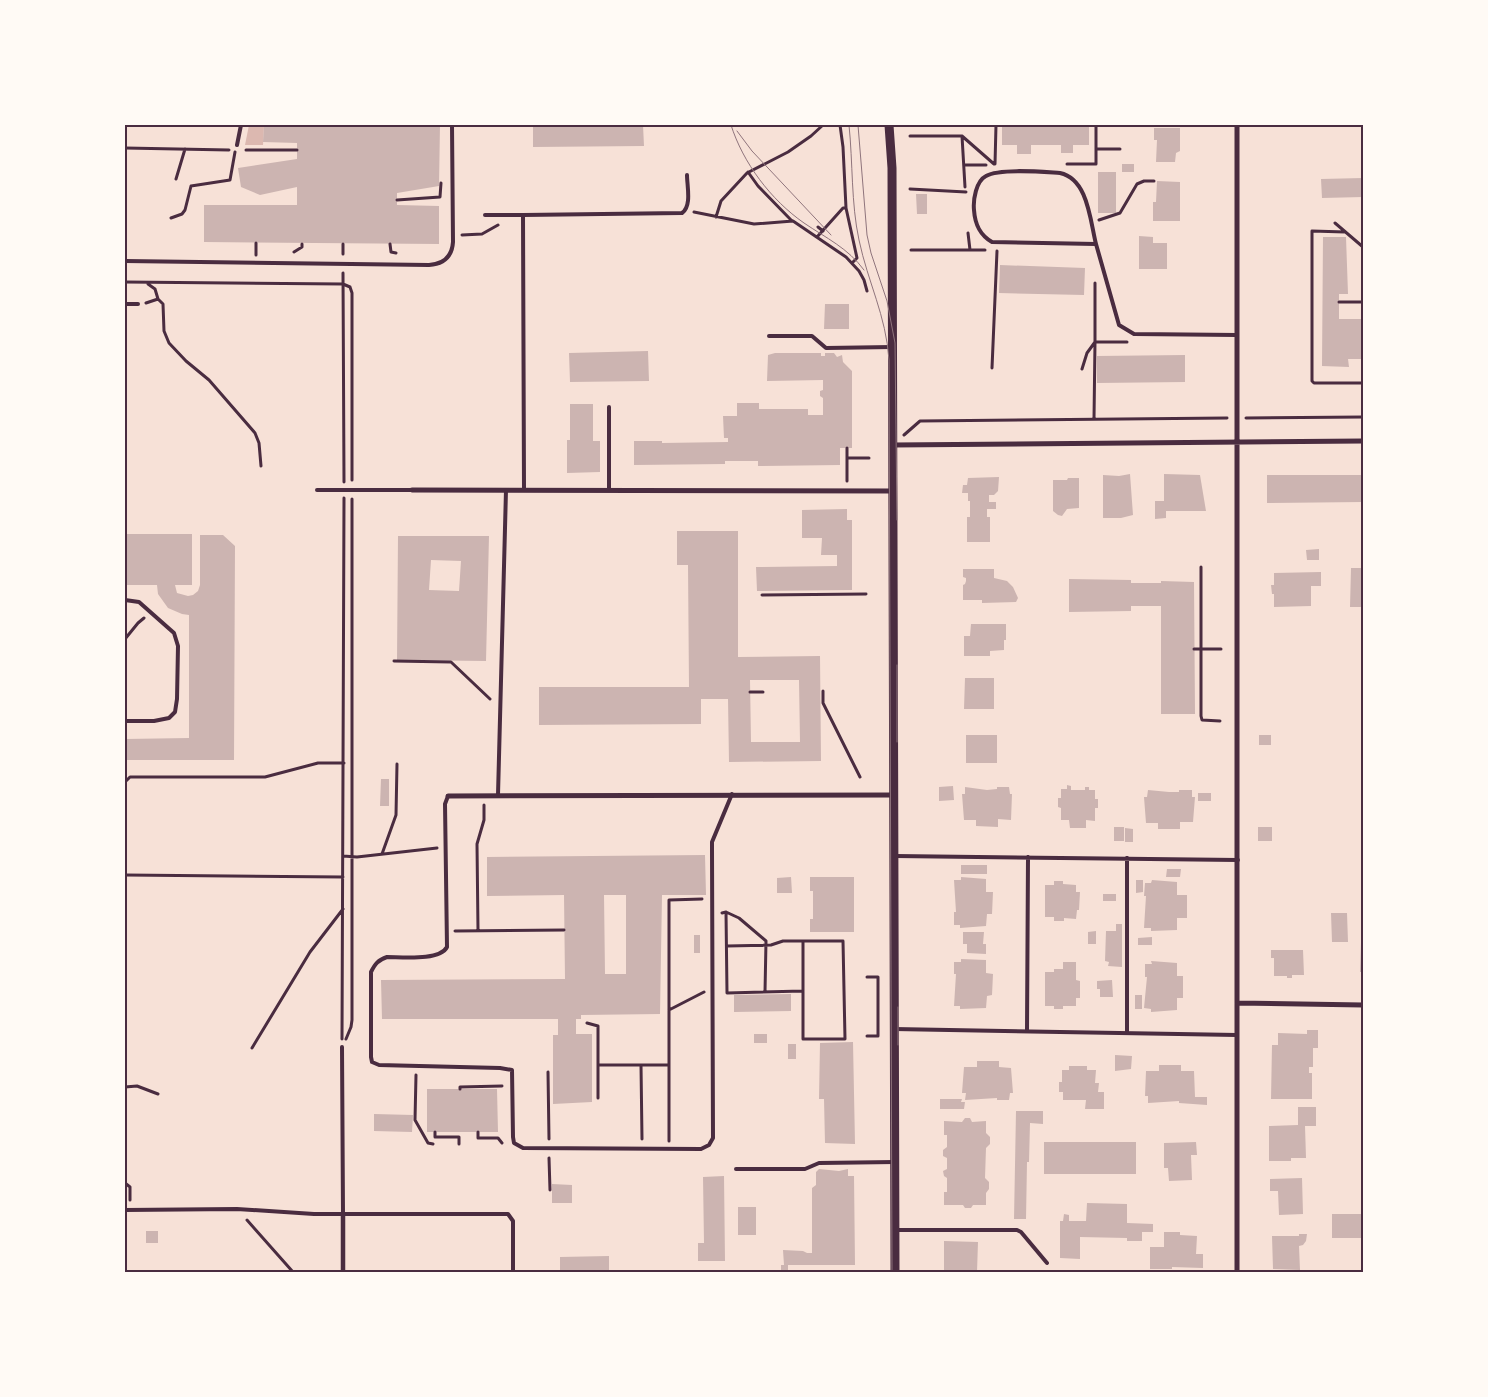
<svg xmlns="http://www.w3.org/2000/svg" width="1488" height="1397" viewBox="0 0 1488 1397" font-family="Signika,sans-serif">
	<rect width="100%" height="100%" fill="#f7e1d7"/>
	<path fill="#dcb8b0" d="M249 125H264L263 145H245Z"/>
	<path fill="#ccb4b1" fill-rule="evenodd" d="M264 125H440L439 186 397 193V205L439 206V244L204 242V205H297V187L260 195 241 187 238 168 297 159V143L263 142Z
		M533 125H643L644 146 533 147Z
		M1002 125H1089V145H1073V153H1061V145H1031V154H1017V145H1002Z
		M1154 128H1180V151L1176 153 1175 162H1156L1157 140H1154Z
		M1122 164H1134V172H1122Z
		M1098 172H1116V213H1098Z
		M1363 178V197L1322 198 1321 179Z
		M1157 181 1180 182V221H1153V202H1156Z
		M916 194H927V214H917Z
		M1139 236 1153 237V243H1167V269H1139Z
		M1323 237H1346L1348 294H1339V319H1363V359H1348L1349 367 1322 366Z
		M1000 265 1085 268 1084 295 999 293Z
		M825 304H849V329H824Z
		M648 351 649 381 570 382 569 353Z
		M775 353H821V356H825V353H834L837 357 842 355 843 362 852 371V448H840V465L758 466V461H725V464L634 465V441H662V443L728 442V438H724L723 416H737V403H759V409H808V415H823V398L820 396V391L823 390V380L767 381 768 355Z
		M1185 355V382L1097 383V356Z
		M570 404H593V441H600V472L567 473V440H570Z
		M1130 474 1133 515 1121 518H1103V475L1119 476Z
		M1164 474 1200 475 1206 511H1166V518L1155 519V501H1164Z
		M1267 475H1363V502L1267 503Z
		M999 477 998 491 994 495H989V502H996V509H987V517H990V542H967V517H970V501H968V493H962L963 485H967L968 478Z
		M1068 478H1079V508L1067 509 1062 516 1058 515 1053 511V480H1067Z
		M847 509V520H852V590L757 591 756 567 837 566V555H821L822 538H802V510Z
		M677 531H738V657L820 656 821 761 729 762 728 699H701V724L539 725V687H689L688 565H677ZM750 680H799L800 742H751Z
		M125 534H192V585H175L177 593 188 596 193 595 198 591 200 585V535H223L235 546 234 760H125V739L189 738V615L182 614 168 608 158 594 157 585H125Z
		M398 536H489L486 661 397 660ZM431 560 461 561 459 591 429 590Z
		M1319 549V560H1307L1306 550Z
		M1351 568H1363V607H1350Z
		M963 569H994V578L1007 581 1013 587 1018 598 1016 602 982 603V600H963V585L965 584 966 581V578L963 577Z
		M1321 572V586H1311V606L1274 607V594H1272L1271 585H1274V573Z
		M1069 579 1131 580V583H1161V581L1194 582 1195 714H1161V606H1131V611L1069 612Z
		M971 624H1006V640H1004V650L990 651V656H964V636H970Z
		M965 678H994V709H964Z
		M966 735H997V763H966Z
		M1259 735H1271V745H1259Z
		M381 779H389V806H380Z
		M1067 785 1071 786V790H1085V787H1089V790H1095V799H1098V808H1095V821L1086 820V828H1070L1069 820H1061V808L1058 807V798H1061V789H1067Z
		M953 786 954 800 939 801V787Z
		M965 787 987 790 997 789V787H1009L1010 794H1012L1011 820 998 819V827L976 826V820H964L962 794H965Z
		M1148 790 1169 792H1179V790H1192V797H1195L1193 822H1180V829H1158V823H1146L1144 797H1147Z
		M1198 793H1211V801H1198Z
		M1114 827H1124V841H1114Z
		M1258 827H1272V841H1258Z
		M1125 828 1133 829V842H1125Z
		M705 855 706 895H662L660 1014 581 1015V1019H576V1034H592V1102L553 1104V1035H558V1019H382L381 980 565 979 564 895 487 896V857ZM604 895H626V974H605Z
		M961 865H987V874H961Z
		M1167 869H1181L1180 877H1166Z
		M791 877 792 893H777V878Z
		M810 877H854V932H810V919H813V891H810Z
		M961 877 986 879V892H993L992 914H987L986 926 960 928V925H954V912H956L954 880H961Z
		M1136 880H1143V892L1136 893Z
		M1152 880 1177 882V895H1187V918H1177V930L1151 931V928H1144L1146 896H1144L1145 883H1151Z
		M1054 881H1063V884L1076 885V892H1080L1079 910H1077L1076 919 1064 918V921H1054V917H1045V885H1054Z
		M1103 894H1116V901H1103Z
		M1331 913H1347L1348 942H1332Z
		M1116 924H1122V967L1108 966 1109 962 1105 961 1106 931H1116Z
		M1096 931V944H1088V932Z
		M963 932H984L983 944H986V954L967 953V944H963Z
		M694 935H700V953H694Z
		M1152 937V945H1138V938Z
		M1361 943H1363V972H1360Z
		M1271 950H1303L1304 975H1292V978H1287V976H1274V958H1271Z
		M961 959 986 960V973L993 974 992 995 987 996 986 1008 960 1009V1006H954L956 974H954V962H961Z
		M1151 961 1177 963V976H1183V998H1177V1010L1151 1012V1009L1144 1008 1147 977H1145V964H1152Z
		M1063 962H1076V980L1080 981V998H1076V1006H1063V1009H1054V1006H1045V972H1054V969H1063Z
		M1112 980 1113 997H1100V989H1097V981Z
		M791 994V1011L734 1012V995Z
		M1135 995H1142V1009H1135Z
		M1307 1030H1318V1048H1313V1067H1309V1073H1312V1099H1271L1272 1045H1278V1033L1307 1034Z
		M754 1034H767V1043H754Z
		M853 1042 855 1144 825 1143 824 1099H819L820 1043Z
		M788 1044H796V1059H788Z
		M1115 1055 1132 1056 1131 1069 1115 1071Z
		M977 1061H999V1067L1011 1068 1013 1093H1010L1009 1100H997V1098L965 1100 966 1093H962L964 1067H977Z
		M1159 1065H1181V1071H1194L1195 1097H1207V1105L1179 1103V1101L1148 1103V1096H1145L1146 1071H1159Z
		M1069 1066H1087V1070H1096L1095 1083H1099L1098 1092H1104V1109H1085L1086 1100H1063V1092H1059V1082H1062V1070H1069Z
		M427 1089H497L498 1132H427Z
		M940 1099H962L961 1102H965L964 1109H940Z
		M1298 1107H1316V1126H1305L1306 1158H1291V1161H1269V1126L1298 1125Z
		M1016 1111H1043V1124L1030 1123 1029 1162H1027L1026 1219H1014Z
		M374 1114 413 1115 412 1132 374 1131Z
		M965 1118H970L972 1122 986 1121V1133L990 1137V1144L986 1148 985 1178 989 1182V1189L986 1193V1205H973L971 1208H965L963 1205H944V1192H947V1178L944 1176 943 1171 947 1169V1158L943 1156V1150L947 1147V1135H944V1121L962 1122Z
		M1044 1142H1136V1174H1044Z
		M1196 1142 1197 1155H1191L1192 1180 1169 1181 1168 1168H1164V1143Z
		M819 1169 839 1171 848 1169V1176H854L855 1265H788V1272H781V1265H784L783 1250 803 1251 807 1253H812V1188L816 1185V1172Z
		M724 1176 725 1261H698V1243H704L703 1177Z
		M1302 1178 1303 1214 1279 1215 1278 1191H1270V1179Z
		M552 1184 572 1185V1203H552Z
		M1087 1203 1127 1204V1223L1153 1224V1232H1142V1241H1127V1238L1080 1237V1259L1060 1258V1221H1063L1064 1214 1069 1215V1221H1086Z
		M738 1207H756V1235H738Z
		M1332 1214H1363L1362 1238H1332Z
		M146 1231H158V1243H146Z
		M1164 1232H1180V1235L1197 1236 1196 1254H1203V1268L1172 1267V1269H1150V1247H1164Z
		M1299 1234H1307L1306 1241 1303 1245 1299 1246 1300 1270 1273 1269 1272 1236H1299Z
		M944 1241 978 1242 977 1272H944Z
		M609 1256V1272H560V1257Z"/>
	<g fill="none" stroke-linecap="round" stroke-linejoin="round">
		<path stroke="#4a2c40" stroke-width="3" d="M840 125 843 147 846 208 857 258 852 263
			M910 136H962L994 164
			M962 136 965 187
			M125 148 229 150
			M1096 149H1120
			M246 150H297
			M995 164 996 125
			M1067 164H1096V125
			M964 165H986
			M748 172 758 186 792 221
			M176 179 185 149
			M910 189 966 192
			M397 200 440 197 441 183
			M694 212 754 224 793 221 846 257 859 271 864 280 867 291
			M716 217 721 201 747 173 788 152 811 136 823 125
			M171 218 182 214 185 210 191 186 230 180 235 152
			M1099 220 1120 213 1137 184 1144 181H1154
			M1335 223 1363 247
			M818 227 823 231
			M1345 232 1312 231V381L1314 383H1363
			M968 233 970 250
			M462 235 482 234 498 225
			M817 237 843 208H846
			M343 244V254
			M390 244 391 252 396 253
			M911 250H985
			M294 252 302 247V244
			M256 255V243
			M343 273 344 482
			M125 282 343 284 350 287 352 293V480
			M148 284 155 289 158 299 163 304 164 331 169 343 186 361 209 380 255 433 259 443 261 466
			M1339 302H1363
			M146 303 158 299
			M992 368 997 251
			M1082 369 1087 353 1095 342V283
			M1246 418 1363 417
			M1094 419 1095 342H1127
			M904 435 920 421 1227 418
			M847 448V458H869
			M847 481V458
			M1201 567V716L1202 720 1220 721
			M762 595 866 594
			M125 639 138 623 144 618
			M1194 649H1221
			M394 661 451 662 490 699
			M823 691V703L860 777
			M750 692H763
			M125 782 130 777H265L318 763H344
			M382 854 396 815 397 764
			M343 856 357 857 437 848
			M125 875 343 877
			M726 912 739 918 766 941 765 992
			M722 913 726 912 727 993 803 991
			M478 930 477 844 484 820V805
			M455 931 564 930
			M727 946 771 945 783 941H843L845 1039H803V941
			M867 977H878V1036H867
			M669 1010 704 992
			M587 1023 598 1026V1098
			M342 1039 344 498
			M346 1039 351 1027 352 1020V499
			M252 1048 310 952 343 909
			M598 1065H669
			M641 1065 642 1139
			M548 1072 549 1139
			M416 1075 415 1120 428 1143 433 1144
			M125 1087 137 1086 158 1094
			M460 1089V1087L502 1086
			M125 1123V1177
			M435 1132V1137H459V1144
			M478 1132V1138H498L502 1143
			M669 1141V900L702 899
			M549 1158 550 1190
			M125 1183 130 1187V1200
			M247 1220 293 1272
			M125 1271V1272"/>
		<path stroke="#4a2c40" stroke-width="4" d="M237 145 241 125
			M485 215H523
			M1096 244C1090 220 1088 179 1060 173 1043 172 1000 168 986 176 976 181 973 200 974 210 975 225 980 235 992 242L1096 244 1119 325 1134 334 1237 335
			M125 261 429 265C444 264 452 257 453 242L452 125
			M125 304H138
			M769 336H812L826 348 892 347
			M609 407V490
			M317 490H412
			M524 490 523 215 682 213C692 206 687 186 687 175
			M125 600 139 602 174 633 178 646 177 699 175 712 169 718 154 721H125
			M498 795 506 490
			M448 796 445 804 447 947C440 961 402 957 387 957 378 960 375 964 371 972V1057L372 1062 379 1065 500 1068 512 1070 513 1137 514 1143 523 1148 701 1149 709 1145 713 1138 712 850V842L732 794
			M895 856 1238 860
			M1127 858V1032
			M894 1029 1237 1035
			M1027 1030 1028 857
			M342 1047 343 1214
			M736 1169H805L819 1163 895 1162
			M125 1210 237 1209 314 1214H508L513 1221V1272
			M896 1230H1017L1021 1232 1047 1263"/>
		<path stroke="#4a2c40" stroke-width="4.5" d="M343 1214V1272"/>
		<path stroke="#4a2c40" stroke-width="5" d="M1237 125V1272
			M893 445 1363 441
			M412 490 893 491
			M448 796 894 795
			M1237 1003 1363 1005"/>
		<path stroke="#4a2c40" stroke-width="9" d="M889 125 892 168 895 1272"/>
		<path stroke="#8f747c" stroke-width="1" d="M731 125C743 163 771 200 804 223 826 238 848 248 864 270
			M849 125C853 163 851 203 859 240 868 283 886 315 889 360L892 1272
			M858 125 867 235 871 253 887 301 895 343 897 520
			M737 131 752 151 831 235
			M897 665V742
			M898 1045V1007"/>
	</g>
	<rect width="1488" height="1397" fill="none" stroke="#fffaf5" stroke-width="252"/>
	<rect x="126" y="126" width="1236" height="1145" fill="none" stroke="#4a2c40" stroke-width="2"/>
</svg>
